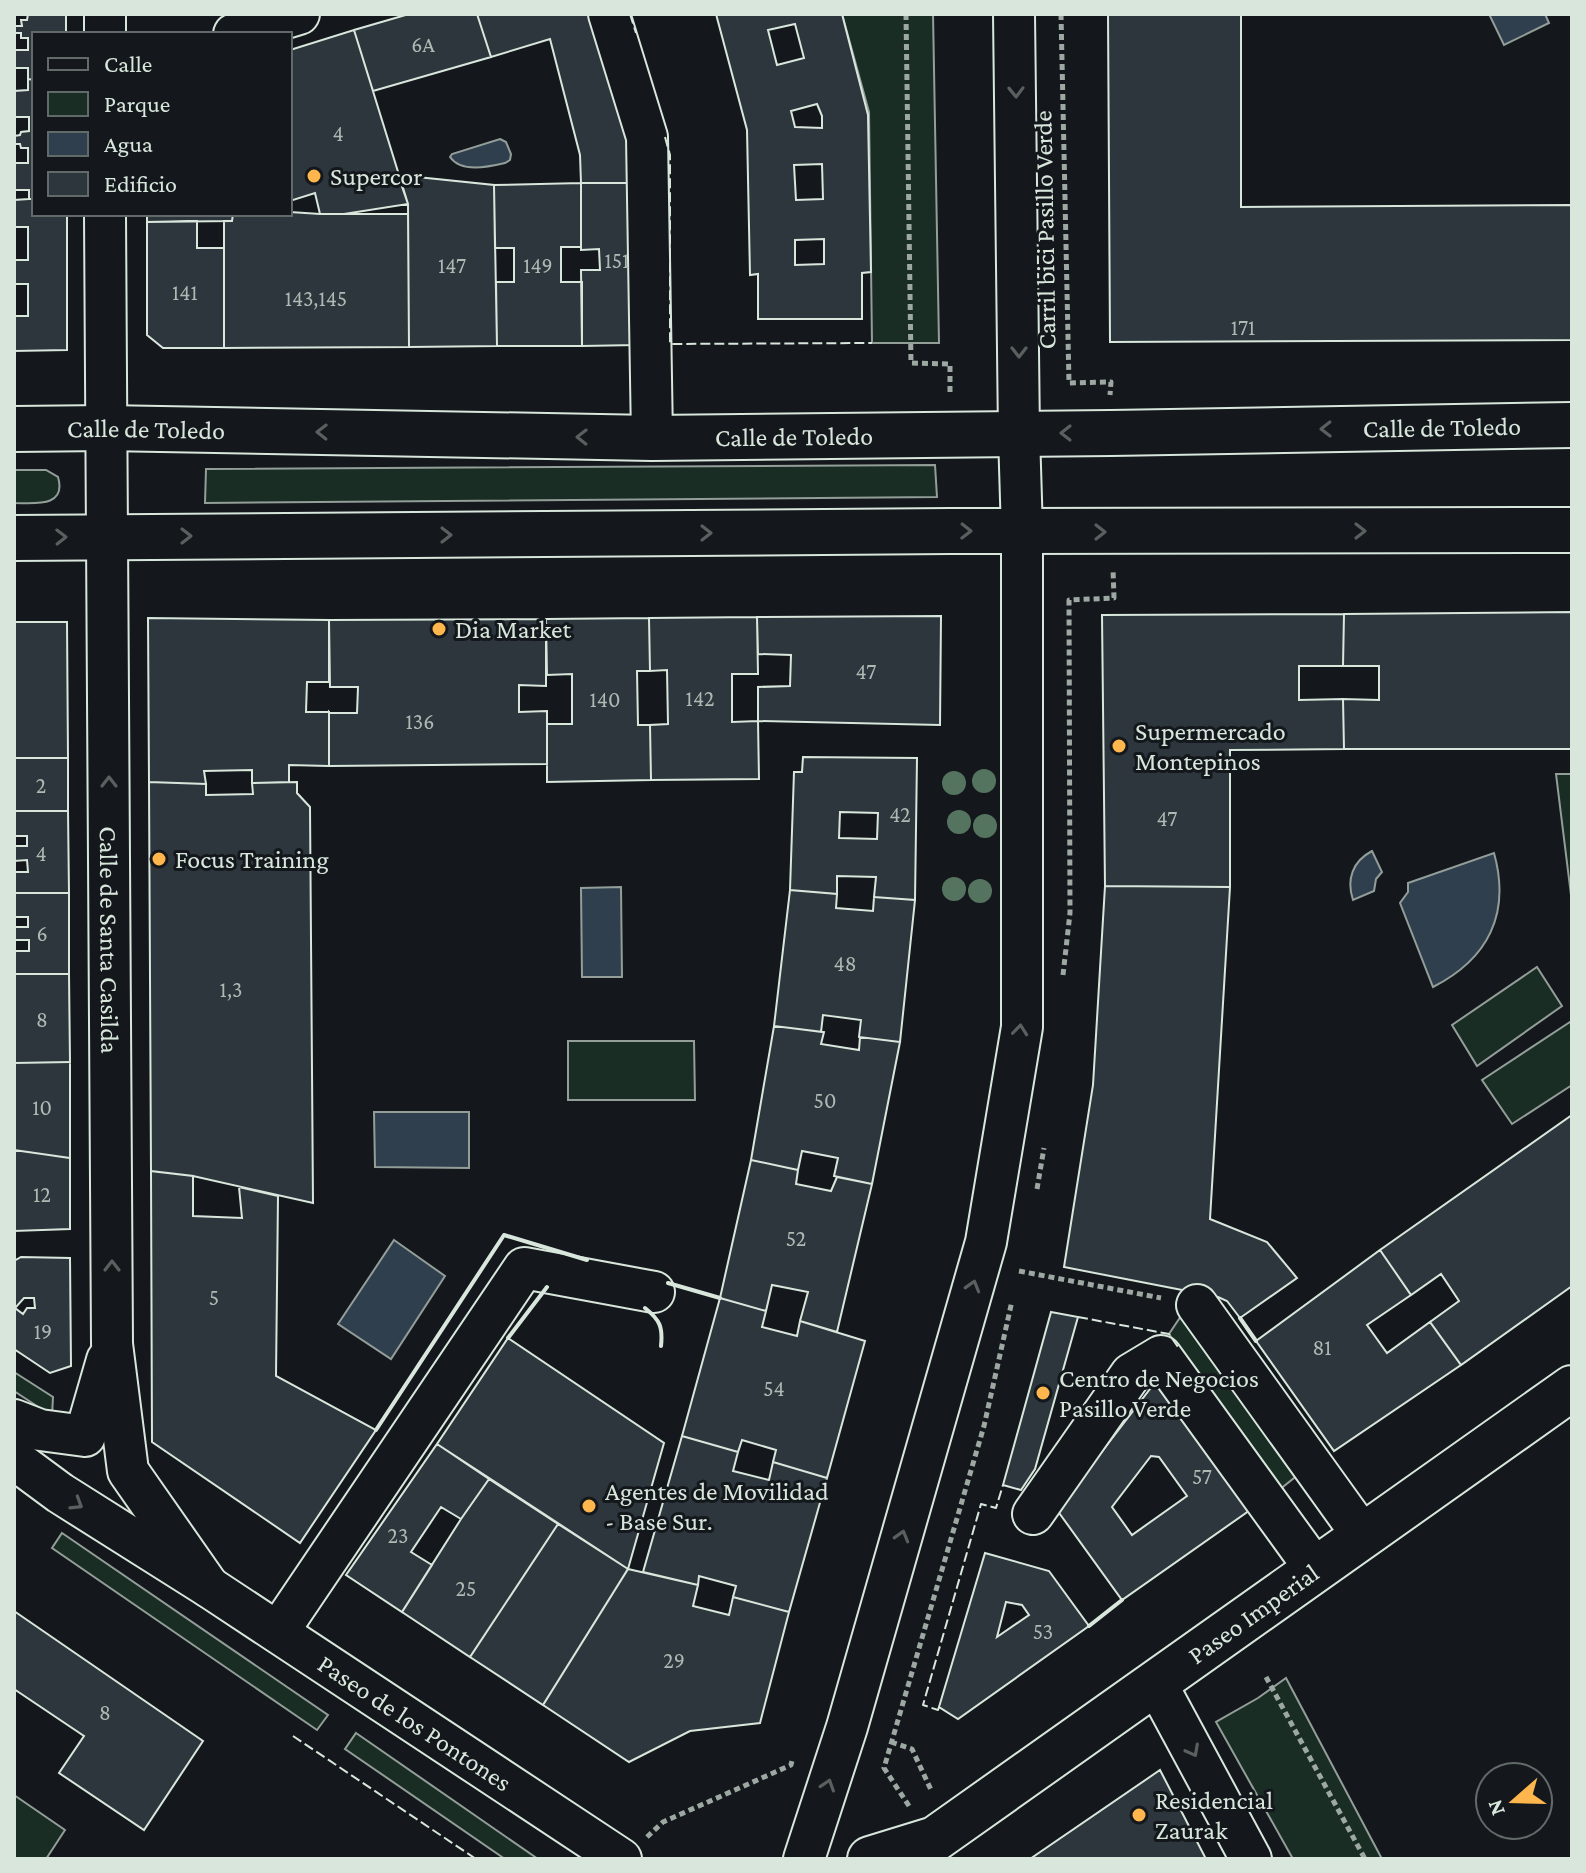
<svg xmlns="http://www.w3.org/2000/svg" width="1586" height="1873" viewBox="0 0 1586 1873" font-family="'Crimson Pro',serif">
	<rect width="100%" height="100%" fill="#14181c"/>
	<path fill="#1a2d24" stroke="#939e99" stroke-width="2" d="M842 14H933L939 343H872L869 112Z
		M935 465 937 497 205 503 206 469Z
		M14 470H46L58 477C67 508 34 503 14 503Z
		M1556 774H1572V903Z
		M1537 967 1562 1006 1477 1066 1452 1025Z
		M1570 1022 1572 1024V1085L1512 1124 1482 1080Z
		M568 1041H694L695 1100H568Z
		M1185 1310 1299 1474 1279 1490 1169 1334Z
		M14 1372 53 1397 52 1416 14 1391Z
		M62 1533 328 1715 317 1730 52 1548Z
		M1286 1678 1382 1859H1293L1216 1722 1258 1698Z
		M356 1733 538 1859H505L345 1749Z
		M14 1795 65 1830 46 1859H14Z"/>
	<path fill="#2f3f4d" stroke="#939e99" stroke-width="2" d="M1489 14H1545L1549 23 1504 45Z
		M500 139 506 142 511 154 510 160 505 163C488 167 461 173 450 157L452 154Z
		M1372 851 1382 872 1376 879 1374 891 1353 900C1346 879 1353 861 1372 851Z
		M1494 853C1511 914 1488 959 1433 987L1400 903 1408 892V883Z
		M621 887 622 977H582L581 888Z
		M374 1112H469V1168L375 1167Z
		M394 1240 445 1276 391 1359 338 1324Z"/>
	<path fill="#2c363c" stroke="#d8e6dc" stroke-width="2" fill-rule="evenodd" d="M28 14H66V34H34V80L28 79V68H14V50H28V38H21V33H14V26H22L21 20H27Z
		M409 14H477L491 57 373 91 354 30Z
		M477 14H597L635 133V183H581L580 155 550 39 491 57Z
		M716 14H842L868 115 871 272 862 273V319H758V274L750 275 747 130ZM795 24 804 58 777 65 768 30ZM817 104 822 116V128L795 127 791 111ZM822 164 823 199 796 200 794 165ZM824 239V264L795 265V240Z
		M1108 14H1241V207L1572 205V340L1110 342Z
		M354 30 408 204 344 214H320L315 193 290 201V50Z
		M28 79 34 80V199H29V190H14V163H28V148H21L20 144H14V136L20 135 21 132 29 131V117H14V91L28 90Z
		M398 175 494 185 497 346 409 347 408 204Z
		M581 183V247H561V282H582V346H497L496 282H514V248H495L494 185Z
		M581 183H635L636 345 582 346 581 270H600L599 249 581 250Z
		M29 199H34V214H67V350L14 351V316H28V284H14V260H28V227H14V200Z
		M290 212 320 214H408L409 347 224 348V221H232L233 214H290Z
		M147 214H233L232 221 147 222Z
		M197 221V248H224V348H163L147 335V222Z
		M1572 612V749H1344L1343 699 1379 700V666H1343L1344 614Z
		M1344 614 1343 666H1299V700L1343 699 1344 749 1230 750V887L1105 886 1102 615Z
		M941 616 940 725 758 721V687L790 686 791 655 758 654 757 617Z
		M757 617 758 674H732V722L758 721 759 779 651 780 650 725 668 724 667 670 650 671 649 618Z
		M148 618 329 620V682H307L306 712H329V766L289 765V782L252 783V770L204 771 206 784 149 782Z
		M649 618 650 671H637L638 725H650L651 780 547 782V724H572V674L547 675 546 619Z
		M546 619V686L519 685V712L547 711V764L329 766V712L330 713H357L358 687H330L329 620Z
		M14 622H67L68 758H14Z
		M803 757 917 758 915 900 874 897 876 877 837 876V894L790 890 794 772H802ZM840 812 878 813 877 839 839 838Z
		M14 758H68V811H14Z
		M149 782 206 784V795L253 794 252 783 297 782V793L310 807 313 1203 193 1176 151 1171Z
		M14 811H68L69 893H14V872H28L27 860 14 861V846H27V836H14Z
		M1105 886 1230 887 1210 1219 1267 1242 1297 1278 1240 1318 1227 1301 1218 1297 1064 1267 1093 1085Z
		M790 890 837 894 836 908 873 911 874 897 915 900 900 1042 859 1037 861 1020 823 1015 821 1032 774 1026Z
		M14 893H69V974H14V951H29V940H14V927H28V917H14Z
		M14 974H69L70 1062 14 1063Z
		M774 1026 824 1032 821 1044 859 1050 860 1037 900 1042 872 1184 834 1176 838 1158 802 1151 798 1170 751 1160Z
		M70 1062V1158L14 1150V1063Z
		M1572 1115V1286L1461 1365 1430 1322 1459 1301 1441 1274 1411 1295 1380 1250Z
		M14 1150 70 1158V1229L14 1231Z
		M751 1160 798 1170 796 1184 831 1191 837 1177 872 1184 837 1332 800 1321 808 1292 772 1285 766 1311 720 1298Z
		M151 1171 193 1176V1216L242 1218 239 1187 278 1196 276 1376 376 1430 300 1543 152 1442Z
		M1380 1250 1411 1295 1367 1325 1387 1353 1430 1322 1461 1365 1334 1451 1256 1341Z
		M21 1257 70 1258 71 1366 50 1373 14 1349V1261ZM24 1298H34L35 1308H27L23 1314 15 1308Z
		M720 1298 766 1311 762 1327 797 1336 800 1321 865 1341 827 1478 773 1462 776 1450 742 1440 738 1452 682 1436Z
		M1051 1312 1078 1317 1035 1469 1021 1490 1003 1485Z
		M508 1338 664 1443 628 1569 437 1444Z
		M1162 1379 1253 1508 1122 1600 1057 1510 1150 1389ZM1151 1456 1159 1457 1187 1496 1132 1535 1112 1507Z
		M682 1436 738 1452 733 1471 769 1480 773 1462 827 1478 789 1612 733 1597 736 1586 699 1576 698 1585 643 1572Z
		M437 1444 489 1479 461 1519 441 1507 411 1552 432 1565 402 1612 346 1575Z
		M489 1479 558 1524 470 1657 402 1612 461 1519Z
		M558 1524 628 1569 543 1705 470 1657Z
		M985 1553 1049 1571 1089 1626 958 1719 939 1707ZM1006 1602 1022 1605 1029 1615 997 1637Z
		M628 1569 698 1585 693 1606 729 1615 733 1597 789 1612 760 1723 690 1731 629 1762 543 1705Z
		M14 1611 203 1741 144 1830 59 1773 84 1736 14 1689Z
		M1160 1770 1206 1859H1030Z"/>
	<g fill="none" stroke-linecap="round" stroke-linejoin="round">
		<g stroke="#d8e6dc" stroke-width="44">
			<g id="minor">
				<path d="M105 14V34"/>
				<path d="M609 14 647 137 652 438"/>
				<path d="M234 34 299 14"/>
				<path id="s1" d="M105 214 112 1344 128 1471 209 1587"/>
				<path d="M1197 1305 1363 1536"/>
				<path d="M14 1420 40 1430 85 1436 107 1360"/>
				<path id="s2" d="M14 1459 60 1493 209 1587 621 1859"/>
				<path d="M1033 1514 1131 1374 1161 1356 1316 1570"/>
				<path d="M278 1632 524 1268 654 1292"/>
				<path d="M1156 1683 1251 1859"/>
				<path d="M804 1859 847 1727 986 1242 1022 1027V532L1019 434 1014 14"/>
			</g>
		</g>
		<g stroke="#d8e6dc" stroke-width="48">
			<g id="major">
				<path id="s3" d="M14 429 106 428 652 438 1111 433 1572 425"/>
				<path d="M14 538 950 531 1572 530"/>
				<path id="s4" d="M870 1859 935 1839 1572 1388"/>
			</g>
		</g>
		<path stroke="#9da8a2" stroke-width="5" stroke-dasharray="6 4" stroke-linecap="butt" d="M906 14 911 363 950 364V395
			M1061 14 1069 383 1111 382 1110 395
			M1063 975 1070 913 1069 600 1114 598 1113 569
			M1037 1189 1044 1148
			M1019 1271 1161 1298
			M1266 1677 1365 1859
			M891 1742 912 1749 932 1792
			M909 1806 884 1768 984 1426 1012 1301
			M647 1837 663 1822 791 1765 792 1761"/>
		<use href="#minor" stroke="#14181c" stroke-width="40"/>
		<use href="#major" stroke="#14181c" stroke-width="44"/>
		<path stroke="#d8e6dc" stroke-width="2" stroke-dasharray="10 4" stroke-linecap="butt" d="M630 14 636 33
			M665 137 670 155V344L872 343
			M1078 1317 1169 1334 1178 1347
			M939 1707 938 1710 923 1705 981 1504 996 1508 1003 1485
			M293 1736 476 1859"/>
		<path stroke="#d8e6dc" stroke-width="4" d="M668 1283 720 1298
			M645 1308C660 1320 663 1327 661 1346
			M1240 1318 1256 1341
			M508 1338 547 1287
			M376 1430 504 1235 587 1260
			M1089 1626 1122 1600"/>
	</g>
	<g fill="#55745f">
		<circle cx="984" cy="781" r="12"/>
		<circle cx="954" cy="783" r="12"/>
		<circle cx="959" cy="822" r="12"/>
		<circle cx="985" cy="826" r="12"/>
		<circle cx="954" cy="889" r="12"/>
		<circle cx="980" cy="891" r="12"/>
	</g>
	<defs><path id="oneway-chevron" d="M-2-3.5L2.5 0L-2 3.5" fill="none" stroke-width="1.6" stroke-linecap="round" stroke-linejoin="round" transform="scale(2)"/></defs>
	<g stroke="#59605f">
		<use href="#oneway-chevron" transform="translate(1016 92) rotate(89)"/>
		<use href="#oneway-chevron" transform="translate(1019 352) rotate(90)"/>
		<use href="#oneway-chevron" transform="translate(1326 429) rotate(179)"/>
		<use href="#oneway-chevron" transform="translate(322 432) rotate(-179)"/>
		<use href="#oneway-chevron" transform="translate(1066 433) rotate(180)"/>
		<use href="#oneway-chevron" transform="translate(582 437) rotate(-179)"/>
		<use href="#oneway-chevron" transform="translate(966 531) rotate(1)"/>
		<use href="#oneway-chevron" transform="translate(1360 531)"/>
		<use href="#oneway-chevron" transform="translate(1100 532)"/>
		<use href="#oneway-chevron" transform="translate(706 533)"/>
		<use href="#oneway-chevron" transform="translate(446 535)"/>
		<use href="#oneway-chevron" transform="translate(186 536)"/>
		<use href="#oneway-chevron" transform="translate(61 537) rotate(-1)"/>
		<use href="#oneway-chevron" transform="translate(109 782) rotate(-90)"/>
		<use href="#oneway-chevron" transform="translate(1020 1030) rotate(-84)"/>
		<use href="#oneway-chevron" transform="translate(112 1266) rotate(-90)"/>
		<use href="#oneway-chevron" transform="translate(973 1286) rotate(-74)"/>
		<use href="#oneway-chevron" transform="translate(77 1504) rotate(32)"/>
		<use href="#oneway-chevron" transform="translate(902 1536) rotate(-74)"/>
		<use href="#oneway-chevron" transform="translate(1193 1751) rotate(62)"/>
		<use href="#oneway-chevron" transform="translate(828 1785) rotate(-72)"/>
	</g>
	<g fill="#ffb74d" stroke="#14181c" stroke-width="3">
		<circle cx="314" cy="176" r="8"/>
		<circle cx="439" cy="629" r="8"/>
		<circle cx="1119" cy="746" r="8"/>
		<circle cx="159" cy="859" r="8"/>
		<circle cx="1043" cy="1393" r="8"/>
		<circle cx="589" cy="1506" r="8"/>
		<circle cx="1139" cy="1815" r="8"/>
	</g>
	<g text-anchor="middle" dominant-baseline="central" stroke-width="6" stroke-linejoin="round" paint-order="stroke">
		<g font-size="22" fill="#adbab4">
			<text x="423" y="44">6A</text>
			<text x="338" y="133">4</text>
			<text x="617" y="260">151</text>
			<text x="452" y="265">147</text>
			<text x="538" y="265">149</text>
			<text x="185" y="292">141</text>
			<text x="316" y="298">143,145</text>
			<text x="1243" y="327">171</text>
			<text x="866" y="671">47</text>
			<text x="700" y="698">142</text>
			<text x="605" y="699">140</text>
			<text x="420" y="721">136</text>
			<text x="41" y="785">2</text>
			<text x="900" y="814">42</text>
			<text x="1167" y="818">47</text>
			<text x="41" y="853">4</text>
			<text x="42" y="933">6</text>
			<text x="845" y="963">48</text>
			<text x="231" y="989">1,3</text>
			<text x="42" y="1019">8</text>
			<text x="825" y="1100">50</text>
			<text x="42" y="1107">10</text>
			<text x="42" y="1194">12</text>
			<text x="796" y="1238">52</text>
			<text x="214" y="1297">5</text>
			<text x="43" y="1331">19</text>
			<text x="1322" y="1347">81</text>
			<text x="774" y="1388">54</text>
			<text x="1202" y="1476">57</text>
			<text x="398" y="1535">23</text>
			<text x="466" y="1588">25</text>
			<text x="1043" y="1631">53</text>
			<text x="674" y="1660">29</text>
			<text x="105" y="1712">8</text>
		</g>
		<g font-size="26" fill="#d8e6dc" stroke="#14181c" text-anchor="start">
			<text x="330" y="176">Supercor</text>
			<text x="455" y="629">Dia Market</text>
			<text x="1135" y="731">Supermercado<tspan x="1135" dy="30">Montepinos</tspan></text>
			<text x="175" y="859">Focus Training</text>
			<text x="1059" y="1378">Centro de Negocios<tspan x="1059" dy="30">Pasillo Verde</tspan></text>
			<text x="605" y="1491">Agentes de Movilidad<tspan x="605" dy="30">- Base Sur.</tspan></text>
			<text x="1155" y="1800">Residencial<tspan x="1155" dy="30">Zaurak</tspan></text>
		</g>
		<g font-size="26" fill="#d8e6dc" stroke="#14181c">
			<text transform="translate(1045 230) rotate(-91)">Carril bici Pasillo Verde</text>
			<text stroke="none"><textPath href="#s3" startOffset="1428">Calle de Toledo</textPath></text>
			<text stroke="none"><textPath href="#s3" startOffset="132">Calle de Toledo</textPath></text>
			<text stroke="none"><textPath href="#s3" startOffset="780">Calle de Toledo</textPath></text>
			<text stroke="none"><textPath href="#s1" startOffset="726">Calle de Santa Casilda</textPath></text>
			<text stroke="none"><textPath href="#s4" startOffset="458">Paseo Imperial</textPath></text>
			<text stroke="none"><textPath href="#s2" startOffset="480">Paseo de los Pontones</textPath></text>
		</g>
	</g>
	<rect width="1586" height="1873" fill="none" stroke="#d8e6dc" stroke-width="32"/>
	<rect x="32" y="32" width="260" height="184" fill="#14181c" stroke="#626a69" stroke-width="2"/>
	<rect x="48" y="58" width="40" height="12" fill="#14181c" stroke="#626a69" stroke-width="2"/>
	<text x="104" y="72" font-size="24" fill="#d8e6dc">Calle</text>
	<rect x="48" y="92" width="40" height="24" fill="#1a2d24" stroke="#626a69" stroke-width="2"/>
	<text x="104" y="112" font-size="24" fill="#d8e6dc">Parque</text>
	<rect x="48" y="132" width="40" height="24" fill="#2f3f4d" stroke="#626a69" stroke-width="2"/>
	<text x="104" y="152" font-size="24" fill="#d8e6dc">Agua</text>
	<rect x="48" y="172" width="40" height="24" fill="#2c363c" stroke="#626a69" stroke-width="2"/>
	<text x="104" y="192" font-size="24" fill="#d8e6dc">Edificio</text>
	<g transform="translate(1514 1801) rotate(250)"><circle r="38" fill="#14181c" stroke="#626a69" stroke-width="2"/>
	<path d="M0-6L14 30L0 20L-14 30Z" fill="#ffb74d"/>
	<text y="-12" font-size="22" font-weight="bold" text-anchor="middle" fill="#d8e6dc">N</text>
	</g>
</svg>
